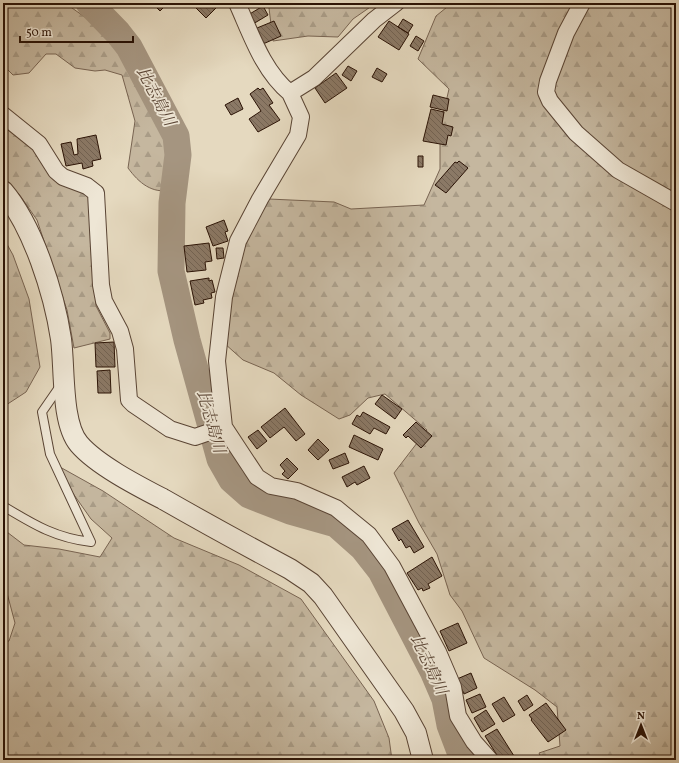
<svg xmlns="http://www.w3.org/2000/svg" width="679" height="763" viewBox="0 0 679 763" font-family="Vollkorn,'Noto Serif JP',serif">
	<defs>
		<pattern id="forest-firs" width="22" height="20" patternUnits="userSpaceOnUse"><rect width="22" height="20" fill="#c5b79f"/><path d="M5 1l3.5 6h-7zM16 11l3.5 6h-7z" fill="#a99c87"/></pattern>
		<pattern id="building-back-hatch" width="6" height="6" patternUnits="userSpaceOnUse"><rect width="6" height="6" fill="#8b7966"/><path d="M-1 5l2 2M0 0l6 6M5-1l2 2" fill="none" stroke="#726252"/></pattern>
	</defs>
	<rect width="100%" height="100%" fill="#e5d9bf"/>
	<filter id="stains"><feTurbulence type="fractalNoise" baseFrequency=".005" numOctaves="4"/><feColorMatrix values="0 0 0 0 .2 0 0 0 0 .09 0 0 0 0 .02 0 0 0 .5 -.17"/></filter>
	<radialGradient id="worn" r=".72"><stop offset=".6" stop-color="#630" stop-opacity="0"/><stop offset="1" stop-color="#630" stop-opacity=".3"/></radialGradient>
	<path fill="url(#forest-firs)" stroke="#786452" d="M3 3H65L96 25 140 70 183 144 184 174 171 190C152 194 139 183 128 168L135 121 122 75 105 70 95 71 75 68 56 54H46L29 73 13 75 3 65Z
		M265 3H376L353 19 338 37 308 36 273 41 269 8Z
		M452 3H676V760H542L539 753 560 746 557 707 535 690 484 658 462 611 450 595 437 554 419 523 394 473 427 430 385 394 368 398 350 415 339 419 301 395 274 373 243 360 224 343 237 268 248 237 269 199 334 202 351 209 424 205 440 169V128L449 89 418 59 436 16Z
		M3 122 78 189 90 193 96 306 110 333V339L74 348 67 310 37 220 19 194 3 178Z
		M3 237 13 255 29 299 40 367 26 392 3 407Z
		M51 462 103 491 174 538 239 565 301 599 374 701 389 738 392 760H3V642L9 641 15 623 3 578V529L24 545 59 549 100 557 112 538 91 519Z"/>
	<g fill="none" stroke-linecap="round" stroke-linejoin="round">
		<path stroke="#a59580" stroke-width="27" d="M89 3 118 33 129 47 176 136 178 155 172 203 171 271 187 340 220 459 232 480 249 495 290 511 336 524 363 548 381 571 433 671 445 699 450 725 461 754 466 760"/>
	</g>
	<path fill="url(#building-back-hatch)" stroke="#2a1205" d="M152 3H168L160 11Z
		M196 3H213L217 7 206 18 194 6Z
		M263 6 268 15 253 24 248 15Z
		M403 19 413 25 408 33 398 27Z
		M274 21 281 36 263 44 257 28Z
		M389 21 409 34 399 50 378 37Z
		M416 36 424 41 418 51 410 46Z
		M348 66 357 71 351 81 342 75Z
		M377 68 387 74 382 82 372 77Z
		M336 73 347 88 325 103 315 88Z
		M258 88 260 90 263 88 273 103 269 105 280 120 258 132 249 119 261 111 250 94Z
		M433 95 449 99 447 111 430 107Z
		M238 98 243 109 231 115 225 105Z
		M431 109 444 112 442 124 453 127 451 136 448 135 446 145 423 141Z
		M96 135 101 159 92 161 93 166 83 169 82 163 66 166 61 144 71 142 74 155 78 154 77 139Z
		M418 156H423V167H418Z
		M459 161 468 168 446 193 435 185 455 162 457 163Z
		M224 220 228 231 225 232 228 241 213 246 206 227Z
		M209 243 212 261 205 262 206 270 187 272 184 246Z
		M216 248H223L224 258 217 259Z
		M209 278V281L212 280 215 292 211 293 212 298 203 300 204 303 195 305 190 281Z
		M114 342 115 367H96L95 343Z
		M110 370 111 393H98L97 371Z
		M382 395 402 409 395 419 375 404Z
		M285 408 305 434 296 441 284 427 270 438 261 427Z
		M363 412 390 427 386 434 374 428 370 434 352 424 357 415 360 417Z
		M416 422 432 436 421 448 408 436 406 438 403 435Z
		M258 430 267 441 257 449 248 437Z
		M354 435 383 449 378 460 349 447Z
		M318 439 329 450 318 460 308 450Z
		M345 453 349 463 333 469 329 460Z
		M287 458 298 469 288 479 282 474 285 471 280 465Z
		M364 466 370 478 357 485 355 482 347 487 342 477Z
		M408 520 424 547 414 553 410 546 406 548 401 539 399 541 392 529Z
		M432 557 442 576 428 584 430 588 423 591 422 588 418 590 407 573Z
		M458 623 467 643 449 651 440 631Z
		M471 673 477 688 464 694 457 679Z
		M480 694 486 707 472 713 466 700Z
		M527 695 533 705 524 711 518 701Z
		M504 697 515 715 503 722 492 704Z
		M546 703 566 730 548 742 531 720 532 719 529 715Z
		M486 710 495 724 482 732 474 718Z
		M497 729 514 756 509 760H500L485 736Z"/>
	<g fill="none" stroke-linecap="round" stroke-linejoin="round">
		<g stroke="#594434" stroke-width="10">
			<path id="service" d="M3 506C33 524 55 538 91 542L50 454 42 412 60 386"/>
		</g>
		<g stroke="#594434" stroke-width="18">
			<path id="minor" d="M237 3C251 34 263 71 290 93
				M396 3 374 20 314 78 290 93 301 117 298 135 260 199 238 241 224 297 217 361 224 427 257 477 271 486 297 491 336 508 369 535 392 566 438 652 453 687 458 716 474 742 490 760
				M582 3 566 33 548 81 546 92 550 101 576 133 618 170 676 203
				M3 115 39 144 56 171 63 177 87 186 96 193 101 285 104 301 120 331 125 349 129 400 133 404 170 429 195 437 224 427"/>
		</g>
		<g stroke="#594434" stroke-width="22">
			<path id="tertiary" d="M3 191C33 226 54 293 61 339 65 368 61 423 79 444 97 465 138 486 163 499 205 523 247 546 290 569L311 583 323 596 404 711 416 733 423 760"/>
		</g>
		<use href="#service" stroke="#eee6d5" stroke-width="8"/>
		<use href="#minor" stroke="#eee6d5" stroke-width="16"/>
		<use href="#tertiary" stroke="#eee6d5" stroke-width="20"/>
	</g>
	<g text-anchor="middle" dominant-baseline="central" stroke-width="3.5" stroke-linejoin="round" paint-order="stroke">
		<g font-size="16" font-style="italic" fill="#5b4636" stroke="#eee6d5">
			<text transform="translate(155 97) rotate(62)">比志島川</text>
			<text transform="translate(210 422) rotate(74)">比志島川</text>
			<text transform="translate(428 665) rotate(65)">比志島川</text>
		</g>
	</g>
	<rect width="679" height="763" fill="none" stroke="#e5d9bf" stroke-width="16"/>
	<rect x="4" y="4" width="671" height="755" fill="none" stroke="#2a1205" stroke-width="2"/>
	<rect x="8" y="8" width="663" height="747" fill="none" stroke="#2a1205"/>
	<g transform="translate(641 725)" stroke="#eee6d5" stroke-width="3" paint-order="stroke">
	<path d="M0-3L7 15L0 10L-7 15Z" fill="#2a1205"/>
	<text y="-6" font-size="11" font-weight="bold" text-anchor="middle" fill="#2a1205">N</text>
	</g>
	<path d="M20 36v6h113v-6" fill="none" stroke="#2a1205" stroke-width="2"/>
	<text x="26" y="36" font-size="12" fill="#2a1205" stroke="#eee6d5" stroke-width="3" paint-order="stroke">50 m</text>
	<rect width="100%" height="100%" filter="url(#stains)"/>
	<rect width="100%" height="100%" fill="url(#worn)"/>
</svg>
